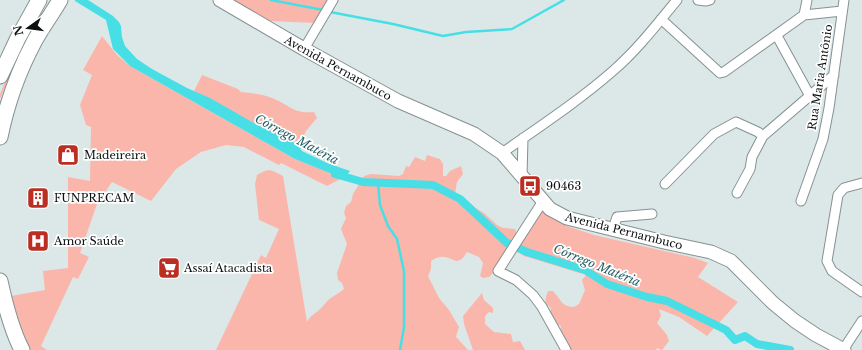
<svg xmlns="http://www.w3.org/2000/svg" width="862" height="350" viewBox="0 0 862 350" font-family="'Libre Baskerville',serif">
	<rect width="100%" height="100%" fill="#dce8e8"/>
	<path fill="#fab6ab" d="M226 0H330L315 23 269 21Z
		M42 10 39 19 19 54 0 99V94L17 53Z
		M102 36 117 55 130 66 295 159 342 178 327 186 281 163 279 165 244 147 226 145 201 152 176 169 151 201 112 182 97 204 80 253 89 257 78 279 73 277 41 346 47 350H30L28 348 11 296 45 290 43 271 68 268V177L90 181 91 127 86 125 80 105 92 75 83 70Z
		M202 75 238 89 241 92C251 93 263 94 272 98 290 105 293 114 314 112L317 118 306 131 299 146 284 136 261 127 194 91Z
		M427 155 440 159 443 164V176H446L450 171 461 166 463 174 457 182 455 194 463 199 470 205 484 213 497 225 503 228 515 229 517 234 496 270 489 277 483 278 480 276 483 263 479 257 467 252C465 255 463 259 460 260 453 265 447 250 431 261V269L428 276 439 298 449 310 459 327 456 337 468 350H216L261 255 266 258 279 229 259 220 255 184 257 175C269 167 272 170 283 176L307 322C310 316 313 315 318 311 323 307 326 301 331 298 336 294 340 293 344 289L342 283 338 280 337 273 347 244 341 229 346 218 344 213 346 206 351 202 353 194 364 176 371 174 399 176 403 174 406 166 409 167 415 157 425 161Z
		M541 210 567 226 594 235 695 258 708 263 698 277 738 302 707 336 679 317 659 309 661 316 657 323 667 335 669 341 662 350 657 348 656 350H569L560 335 561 326 555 323 549 317 551 308 545 303 546 297 548 291H553C562 300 560 306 574 307L579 304 585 290 582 280 586 275 524 256 513 249Z
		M482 293 484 300 493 308V313L489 312 485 316V324L494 332 511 334 513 342 520 341 525 350H473L464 324 463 316Z"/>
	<path fill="#47dfe5" d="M75 0H88L113 16 119 22 121 26 122 37 125 46 137 59 152 69 187 88 210 98 261 127 284 136 299 146 302 151 327 163 350 171 345 177 342 178 295 159 130 66 113 49 106 20 75 1Z"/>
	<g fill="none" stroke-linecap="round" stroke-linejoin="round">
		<path stroke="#47dfe5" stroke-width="2.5" d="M271 0 323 10
			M330 12 393 24 443 36 466 32 512 29 564 0
			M378 183 380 205 388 226 397 239 404 271V327L400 350"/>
		<path stroke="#47dfe5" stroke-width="8" d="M335 174 363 182 433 185 460 199 507 243 527 252 585 270 607 284 647 297 667 301 726 330 735 340 745 336 757 344 790 350"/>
		<g stroke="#869191" stroke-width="11">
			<path id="street" d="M698 0 706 1 710 0
				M804 15 807 0
				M661 19 720 73 724 72 804 15 842 11
				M777 36 810 96
				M304 49 333 0
				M502 153C539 127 580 100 614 70 638 49 657 24 677 0
				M522 177 523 138
				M862 183 844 188 838 195 827 261 832 271 862 292
				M665 184 714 134 736 122 758 132 763 136 834 75
				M737 193 750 169 752 157 763 136
				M543 201 498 271 516 280 533 295 542 307 566 350
				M801 201 823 139 829 108 844 0
				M613 229 617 217 652 214
				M843 350 862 321"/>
		</g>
		<g stroke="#869191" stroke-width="15">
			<path id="secondary" d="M220 0 304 49 398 101 474 134 502 153 550 209 567 218 664 242 711 252 731 261 773 303 795 321 816 335 844 350"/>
		</g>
		<g stroke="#869191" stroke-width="17">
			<path id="primary" d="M0 76 18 38 39 0
				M0 137C7 103 18 72 34 42 42 27 52 14 60 0
				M0 281C5 304 11 329 22 350"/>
		</g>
		<use href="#street" stroke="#fff" stroke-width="9"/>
		<use href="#secondary" stroke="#fff" stroke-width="13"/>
		<use href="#primary" stroke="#fff" stroke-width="15"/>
	</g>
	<defs>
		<g id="shop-square" transform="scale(1.15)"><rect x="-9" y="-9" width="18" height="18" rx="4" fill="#bb2e22" stroke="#fff"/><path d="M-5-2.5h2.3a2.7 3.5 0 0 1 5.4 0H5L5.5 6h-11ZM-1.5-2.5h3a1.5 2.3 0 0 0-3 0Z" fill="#fff"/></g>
		<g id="bus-square" transform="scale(1.15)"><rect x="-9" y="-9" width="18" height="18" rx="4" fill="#bb2e22" stroke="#fff"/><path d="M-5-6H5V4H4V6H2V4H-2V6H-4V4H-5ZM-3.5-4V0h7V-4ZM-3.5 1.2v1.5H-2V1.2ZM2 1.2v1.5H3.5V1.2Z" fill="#fff"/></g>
		<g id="building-square" transform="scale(1.15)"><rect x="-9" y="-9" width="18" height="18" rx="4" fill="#bb2e22" stroke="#fff"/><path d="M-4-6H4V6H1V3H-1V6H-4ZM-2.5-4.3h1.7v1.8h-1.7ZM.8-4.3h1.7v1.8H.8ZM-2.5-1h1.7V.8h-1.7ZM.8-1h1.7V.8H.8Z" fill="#fff"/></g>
		<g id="hospital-square" transform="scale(1.15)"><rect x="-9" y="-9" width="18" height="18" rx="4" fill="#bb2e22" stroke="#fff"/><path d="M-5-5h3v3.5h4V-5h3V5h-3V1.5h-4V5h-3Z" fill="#fff"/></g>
		<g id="supermarket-square" transform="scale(1.15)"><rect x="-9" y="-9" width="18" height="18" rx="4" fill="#bb2e22" stroke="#fff"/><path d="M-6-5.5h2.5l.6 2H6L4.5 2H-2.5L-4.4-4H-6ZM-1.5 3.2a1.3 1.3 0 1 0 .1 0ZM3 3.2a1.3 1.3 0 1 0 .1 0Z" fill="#fff"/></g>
	</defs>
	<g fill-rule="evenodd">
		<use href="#shop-square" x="68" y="155"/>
		<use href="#bus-square" x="530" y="186"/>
		<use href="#building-square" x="38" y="198"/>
		<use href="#hospital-square" x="38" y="241"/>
		<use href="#supermarket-square" x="169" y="268"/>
	</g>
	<g text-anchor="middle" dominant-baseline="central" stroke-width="3.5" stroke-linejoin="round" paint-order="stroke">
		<g font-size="11" fill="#0c1010" stroke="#fff">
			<text transform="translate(338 68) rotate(29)">Avenida Pernambuco</text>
			<text transform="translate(820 77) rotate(-81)">Rua Maria Antônio</text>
			<text transform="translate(624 231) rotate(14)">Avenida Pernambuco</text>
		</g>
		<g font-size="11" fill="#0c1010" stroke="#fff" text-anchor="start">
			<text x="84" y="155">Madeireira</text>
			<text x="546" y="186">90463</text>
			<text x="54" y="198">FUNPRECAM</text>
			<text x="54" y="241">Amor Saúde</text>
			<text x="184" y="268">Assaí Atacadista</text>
		</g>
		<g font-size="12" font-style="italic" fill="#225f62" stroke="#fff">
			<text transform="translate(297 139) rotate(28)">Córrego Matéria</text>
			<text transform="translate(597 265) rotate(22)">Córrego Matéria</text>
		</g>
	</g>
	<g transform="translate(28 28) rotate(256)" stroke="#ffffff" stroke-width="3" paint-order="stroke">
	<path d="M0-3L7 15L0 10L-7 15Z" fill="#0c1010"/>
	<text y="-6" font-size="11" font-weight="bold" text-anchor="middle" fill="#0c1010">N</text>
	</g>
</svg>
